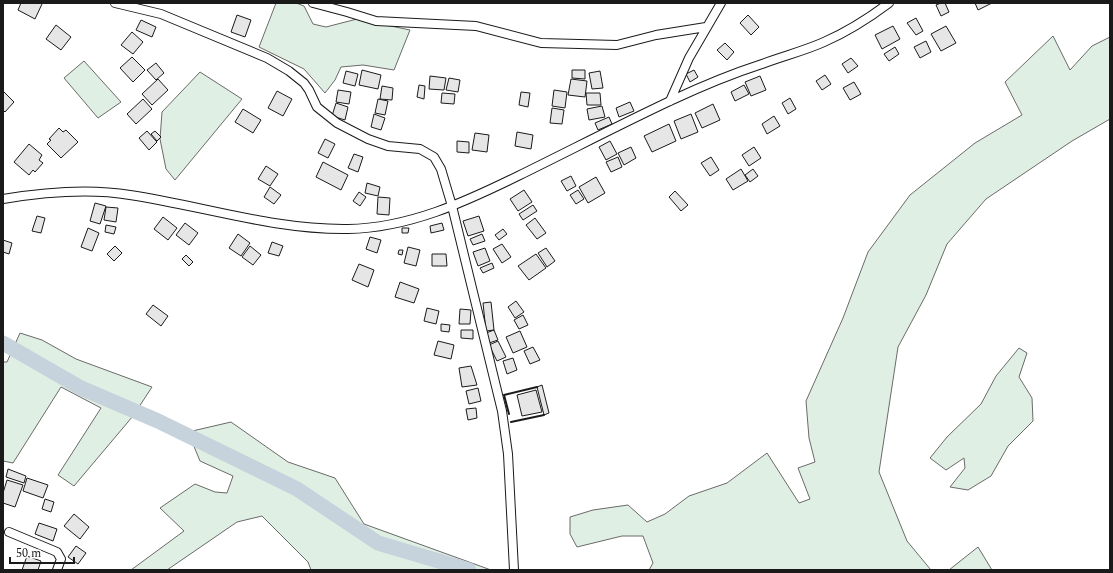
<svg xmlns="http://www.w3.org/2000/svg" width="1113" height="573" viewBox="0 0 1113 573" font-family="Spectral,serif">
	<rect width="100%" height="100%" fill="#fff"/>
	<path fill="#e0efe3" stroke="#6a6a6a" d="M276 3H296L304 6 313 24 326 27 357 19 410 30 394 70 363 65 341 67 335 80 325 93 304 69 259 47Z
		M1053 36 1070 70 1092 46 1110 37V119L1072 141 986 199 947 244 926 295 898 347 879 472 907 541 931 570H649L653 563 643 536H622L577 547 570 534V517L593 510 628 505 647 522 665 514 689 496 727 483 767 453 799 503 810 499 798 468 815 462 809 438 806 401 843 318 868 252 910 195 975 143 1022 115 1005 82Z
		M84 61 121 102 98 118 64 78Z
		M200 72 242 99 175 180 166 169 160 139 162 112Z
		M20 333 42 340 76 359 152 387 133 416 74 486 58 475 101 408 61 387 13 463 3 461V362H7Z
		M1019 348 1027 353 1019 377 1032 398 1033 421 1008 446 991 476 968 490 950 487 965 468 964 458 946 470 930 458 947 437 981 404 996 376Z
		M231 422 288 462 335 478 364 524 491 570H311L308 562 262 516 237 522 167 570H131L184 531 160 508 195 484 215 492 227 493 233 476 200 461 188 432Z
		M978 547 992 570H949Z"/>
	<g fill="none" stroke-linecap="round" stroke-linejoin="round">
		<path stroke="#c6d2dc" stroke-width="15" d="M3 343 81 388 158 421 297 489 378 543 469 570"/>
	</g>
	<path fill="#e6e6e6" stroke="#1a1a1a" d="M21 3H41L42 4 35 19 18 10Z
		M941 3H945L949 12 941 16 936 5Z
		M975 3H992L978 10Z
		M237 15 251 20 245 37 231 32Z
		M748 15 759 27 751 35 740 23Z
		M916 18 923 31 916 35 907 23Z
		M141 20 156 27 152 37 136 30Z
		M56 25 71 37 61 50 46 39Z
		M893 26 900 39 882 49 875 35Z
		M946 26 956 43 941 51 931 34Z
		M132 32 143 42 133 54 121 45Z
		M926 41 931 52 920 58 914 47Z
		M725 43 734 52 727 60 717 50Z
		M895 47 899 54 889 61 884 54Z
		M132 57 145 70 133 82 120 68Z
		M851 58 858 66 848 73 842 64Z
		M156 63 164 73 156 80 147 70Z
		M362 70 381 75 378 89 359 85Z
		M572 70H585V79L572 78Z
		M694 70 698 77 690 82 686 74Z
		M346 71 358 74 355 86 343 83Z
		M600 71 603 88 592 89 589 73Z
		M825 75 831 84 822 90 816 81Z
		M430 76 446 78 444 90 429 89Z
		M760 76 766 90 751 96 745 82Z
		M449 78 460 80 458 92 446 90Z
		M158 79 168 90 152 105 142 94Z
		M571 79 587 81 585 97 568 95Z
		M854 82 861 94 850 100 843 88Z
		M419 85 425 86 424 99 417 97Z
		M744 85 749 94 735 101 731 92Z
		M382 86 393 88 392 100 380 99Z
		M338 90 351 92 349 104 336 102Z
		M554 90 567 92 565 108 552 106Z
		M3 91 14 102 5 112 3 110Z
		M277 91 292 99 283 116 268 108Z
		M521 92 530 93 528 107 519 105Z
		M442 93 455 94 454 104 441 103Z
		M586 93H600L601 105H587Z
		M790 98 796 109 788 114 782 103Z
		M143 99 152 109 136 124 127 114Z
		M378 99 388 101 385 115 375 113Z
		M630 102 634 111 619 117 616 108Z
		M336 103 348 107 345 120 332 116Z
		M713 104 720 120 702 128 695 113Z
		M602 106 605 117 589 120 587 109Z
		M552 108 564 110 562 124 550 123Z
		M243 109 261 120 253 133 235 122Z
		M374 114 385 118 381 130 371 127Z
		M691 114 698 132 681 139 674 121Z
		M774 116 780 126 767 134 762 124Z
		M609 117 612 124 598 130 595 123Z
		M669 124 676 141 652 152 644 136Z
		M59 128 63 132 66 130 78 142 61 158 47 144 51 140 49 139Z
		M147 131 157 142 149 150 139 138Z
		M155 131 161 137 157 141 151 134Z
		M517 132 533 135 531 149 515 146Z
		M475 133 489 135 487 152 472 150Z
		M325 139 335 144 328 158 318 153Z
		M457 141 469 142V153L457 152Z
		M610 141 617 154 606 160 599 147Z
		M29 144 42 155 39 160 43 163 35 172 33 170 29 175 14 162Z
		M631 147 636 158 624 165 618 153Z
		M754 147 761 158 749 166 742 155Z
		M354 154 363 157 358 172 348 168Z
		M618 157 622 167 611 172 606 162Z
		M711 157 719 170 710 176 701 163Z
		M323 162 348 175 341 190 316 177Z
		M266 166 278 174 270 186 258 179Z
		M741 169 748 181 733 190 726 179Z
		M753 169 758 176 750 182 745 175Z
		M571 176 576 186 567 191 561 181Z
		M596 177 605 193 588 203 579 187Z
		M367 183 380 187 378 196 365 193Z
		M270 187 281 195 274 204 264 197Z
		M524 190 532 202 518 211 510 199Z
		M578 190 584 199 576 204 570 195Z
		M675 191 688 205 681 211 669 197Z
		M359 192 366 197 360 206 353 201Z
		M378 197 390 198 389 215 377 214Z
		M95 203 106 206 100 224 90 221Z
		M533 205 537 211 523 220 519 214Z
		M106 207 118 208 116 222 104 220Z
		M37 216 45 218 41 233 32 231Z
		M479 216 484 231 468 236 463 221Z
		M163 217 177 228 168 240 154 229Z
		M535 218 546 233 537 239 526 225Z
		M185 223 198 233 189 245 176 235Z
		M442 223 444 230 431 233 430 226Z
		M106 225 116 227 114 234 105 232Z
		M88 228 99 233 92 251 81 247Z
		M402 228H409L408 233H402Z
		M503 229 507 234 499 240 495 235Z
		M238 234 250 243 241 256 229 248Z
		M482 234 485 241 473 245 470 239Z
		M370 237 381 240 377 253 366 249Z
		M3 240 12 243 9 254 3 252Z
		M272 242 283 246 279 256 268 253Z
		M502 244 511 257 502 263 493 249Z
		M115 246 122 253 114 261 107 254Z
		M250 246 261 255 253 265 242 257Z
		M408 247 420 250 416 266 404 263Z
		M485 248 490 261 478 266 473 252Z
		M546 248 555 261 547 267 538 253Z
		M399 250H403L402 255 398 254Z
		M432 254H446L447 266H432Z
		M536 254 546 268 529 280 518 266Z
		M186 255 193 262 189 266 182 259Z
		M492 263 494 268 483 273 480 268Z
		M359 264 374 270 368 287 352 280Z
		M400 282 419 289 414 303 395 297Z
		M516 301 524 312 515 318 508 307Z
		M491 302 494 330 486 331 483 303Z
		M153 305 168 316 161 326 146 314Z
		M427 308 439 311 436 324 424 321Z
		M460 309 471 310 470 324H459Z
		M523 315 528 325 519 329 514 320Z
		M441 324 450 325 449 332 441 331Z
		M461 330H473V339L461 338Z
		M494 330 498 340 489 343 486 333Z
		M520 331 527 347 513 353 506 337Z
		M438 341 454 345 451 359 434 355Z
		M498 341 506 357 497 361 489 345Z
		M533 347 540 360 530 364 524 351Z
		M513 358 517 370 507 374 503 361Z
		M471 366 477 385 462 387 459 368Z
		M542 385 549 413 544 415 537 387Z
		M478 388 481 401 469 404 466 391Z
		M536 390 542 412 522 416 517 395Z
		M476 408 477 418 468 420 466 409Z
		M8 469 26 476 24 483 6 477Z
		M27 478 48 485 43 498 23 491Z
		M7 480 23 485 15 507 3 503V493Z
		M45 499 54 502 51 512 42 509Z
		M74 514 89 527 80 539 64 526Z
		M39 523 57 529 53 541 35 534Z
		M76 546 86 553 78 564 68 557Z
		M27 556 41 561 38 570H22Z"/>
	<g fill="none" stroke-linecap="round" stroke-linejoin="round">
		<g stroke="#1a1a1a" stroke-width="10">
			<path id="street" d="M115 3 161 14 267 58 289 71 304 83 309 90 317 107 337 123 368 139 388 146 420 149 434 157 441 169 452 206 502 411 508 454 514 570
				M313 3 347 12 376 21 476 26 541 43 617 45 656 35 706 27
				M670 101 689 58 721 3
				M3 199C45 192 88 188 130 195 203 206 274 230 348 229 409 228 465 202 518 176 569 151 619 125 670 101 700 87 731 74 762 64 783 56 804 51 824 42 847 32 869 18 889 3
				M9 532 57 552 61 559 57 570"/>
		</g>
		<use href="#street" stroke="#fff" stroke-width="8"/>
		<path stroke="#1a1a1a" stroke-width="2" d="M509 414 504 395 537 387
			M511 422 544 415"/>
	</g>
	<rect width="1113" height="573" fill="none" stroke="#1a1a1a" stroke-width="8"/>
	<path d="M10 557v6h64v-6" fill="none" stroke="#1a1a1a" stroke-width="2"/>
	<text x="16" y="557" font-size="12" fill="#1a1a1a" stroke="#ffffff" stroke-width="3" paint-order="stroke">50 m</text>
</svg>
